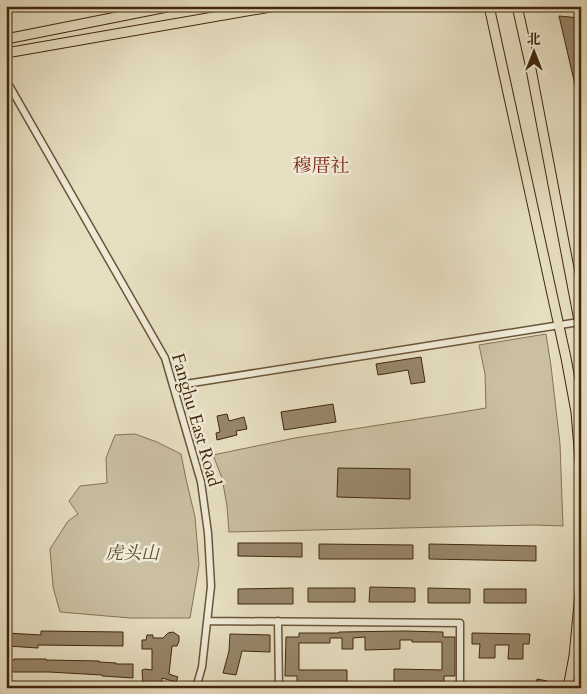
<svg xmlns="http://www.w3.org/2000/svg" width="587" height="694" viewBox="0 0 587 694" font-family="Cardo,'Noto Serif SC',serif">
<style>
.green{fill:#cabfa2;stroke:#867356}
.building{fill:#97866a;stroke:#42270b}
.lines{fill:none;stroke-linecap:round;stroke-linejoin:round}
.minor-casing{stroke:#6b5538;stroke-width:9}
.major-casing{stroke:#42270b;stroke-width:11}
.minor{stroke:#efead7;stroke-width:6}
.major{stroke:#e6dec1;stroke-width:9}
.labels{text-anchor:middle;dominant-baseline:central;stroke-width:5;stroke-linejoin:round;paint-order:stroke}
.street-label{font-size:18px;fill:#42270b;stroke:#efead7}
.park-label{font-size:18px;font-style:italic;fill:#644d31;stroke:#efead7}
.neighbourhood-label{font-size:19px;fill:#7a1f14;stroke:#efead7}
</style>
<rect width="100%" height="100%" fill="#e6dec1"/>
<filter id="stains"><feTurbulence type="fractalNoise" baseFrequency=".004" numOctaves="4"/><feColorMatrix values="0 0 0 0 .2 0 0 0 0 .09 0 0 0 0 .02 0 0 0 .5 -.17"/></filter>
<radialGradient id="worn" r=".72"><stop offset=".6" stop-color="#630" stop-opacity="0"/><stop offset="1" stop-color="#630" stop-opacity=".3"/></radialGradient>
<path class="green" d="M546,334L551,366L560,444L563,526L534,525L229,532L227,506L222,478L213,455L295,438L450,414L486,408L485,374L479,345Z
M135,434L157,442L181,454L186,479L195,517L199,565L190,618H130L60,612L53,587L50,549L68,521L78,514L69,501L80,486L107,483L106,458L115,435Z"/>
<path class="building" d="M559,16L581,18V101L579,102Z
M421,357L425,382L411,384L408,370L378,375L376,364Z
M333,404L336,422L284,430L281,412Z
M227,414L229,421L244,417L247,429L236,431L237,435L217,440L216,433L220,432L217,416Z
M338,468L410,469V499L337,497Z
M238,543H302V557L238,556Z
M319,544L413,545V559H319Z
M429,544L536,546V561L429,559Z
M370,587L415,588V602H369Z
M293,588V604H238V589Z
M308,588H355V602H308Z
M428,588L470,589V603H428Z
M484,589H526V603H484Z
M41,631L123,632V646L38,645V648L7,646V633L41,635Z
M404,631L443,632V637H455V676H444V685H394V669L442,670V642H412V640H400V649L365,650V637L353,638V649H342V638H330V643H299V670H347V686L297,685V676H285L286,637H299V633H339V632Z
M173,632L179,636V641L177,646H172L169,674L178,677L176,682L162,678V688H151L143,685L142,670L145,669L152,670V649H142V640H146L147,635H153V638H163L168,633Z
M472,633L530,634L529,644H523V659H508L509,645H495V658H479L480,644H472Z
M230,634L270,635V652L242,651L236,675L223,673L229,651Z
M14,659H46V660L99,661V662L116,663V664H133V678L102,676V675L49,672H6V660H14Z
M537,679L547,681L546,688H536Z"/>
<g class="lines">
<defs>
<path id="minor" d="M6,80L165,358L201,482L208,533L211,586L202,667L196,688
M173,386L579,322
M208,621L460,623V688
M278,621L279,688"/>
<path id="major" d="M489,6L566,358L576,412L581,473
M517,6L530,64L581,331
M6,39L172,6
M6,53L276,6
M568,688L574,656L581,583"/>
</defs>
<use href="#minor" class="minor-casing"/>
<use href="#major" class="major-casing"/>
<use href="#minor" class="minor"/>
<use href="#major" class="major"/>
</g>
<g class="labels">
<g class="street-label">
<text transform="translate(196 420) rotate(74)">Fanghu East Road</text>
</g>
<g class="park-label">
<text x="132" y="553">虎头山</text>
</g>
<g class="neighbourhood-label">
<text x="321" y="166">穆厝社</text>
</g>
</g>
<rect width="587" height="694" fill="none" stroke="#e6dec1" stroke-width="25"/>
<rect x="8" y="8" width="572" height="679" fill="none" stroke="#42270b" stroke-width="2.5"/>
<rect x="12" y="12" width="562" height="669" fill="none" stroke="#42270b"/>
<g transform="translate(534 52)" stroke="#efead7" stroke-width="4" paint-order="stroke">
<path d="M0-4L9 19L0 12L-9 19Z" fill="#42270b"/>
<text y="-8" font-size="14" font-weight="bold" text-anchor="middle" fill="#42270b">北</text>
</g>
<rect width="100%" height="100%" filter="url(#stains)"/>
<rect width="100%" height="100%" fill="url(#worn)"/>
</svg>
